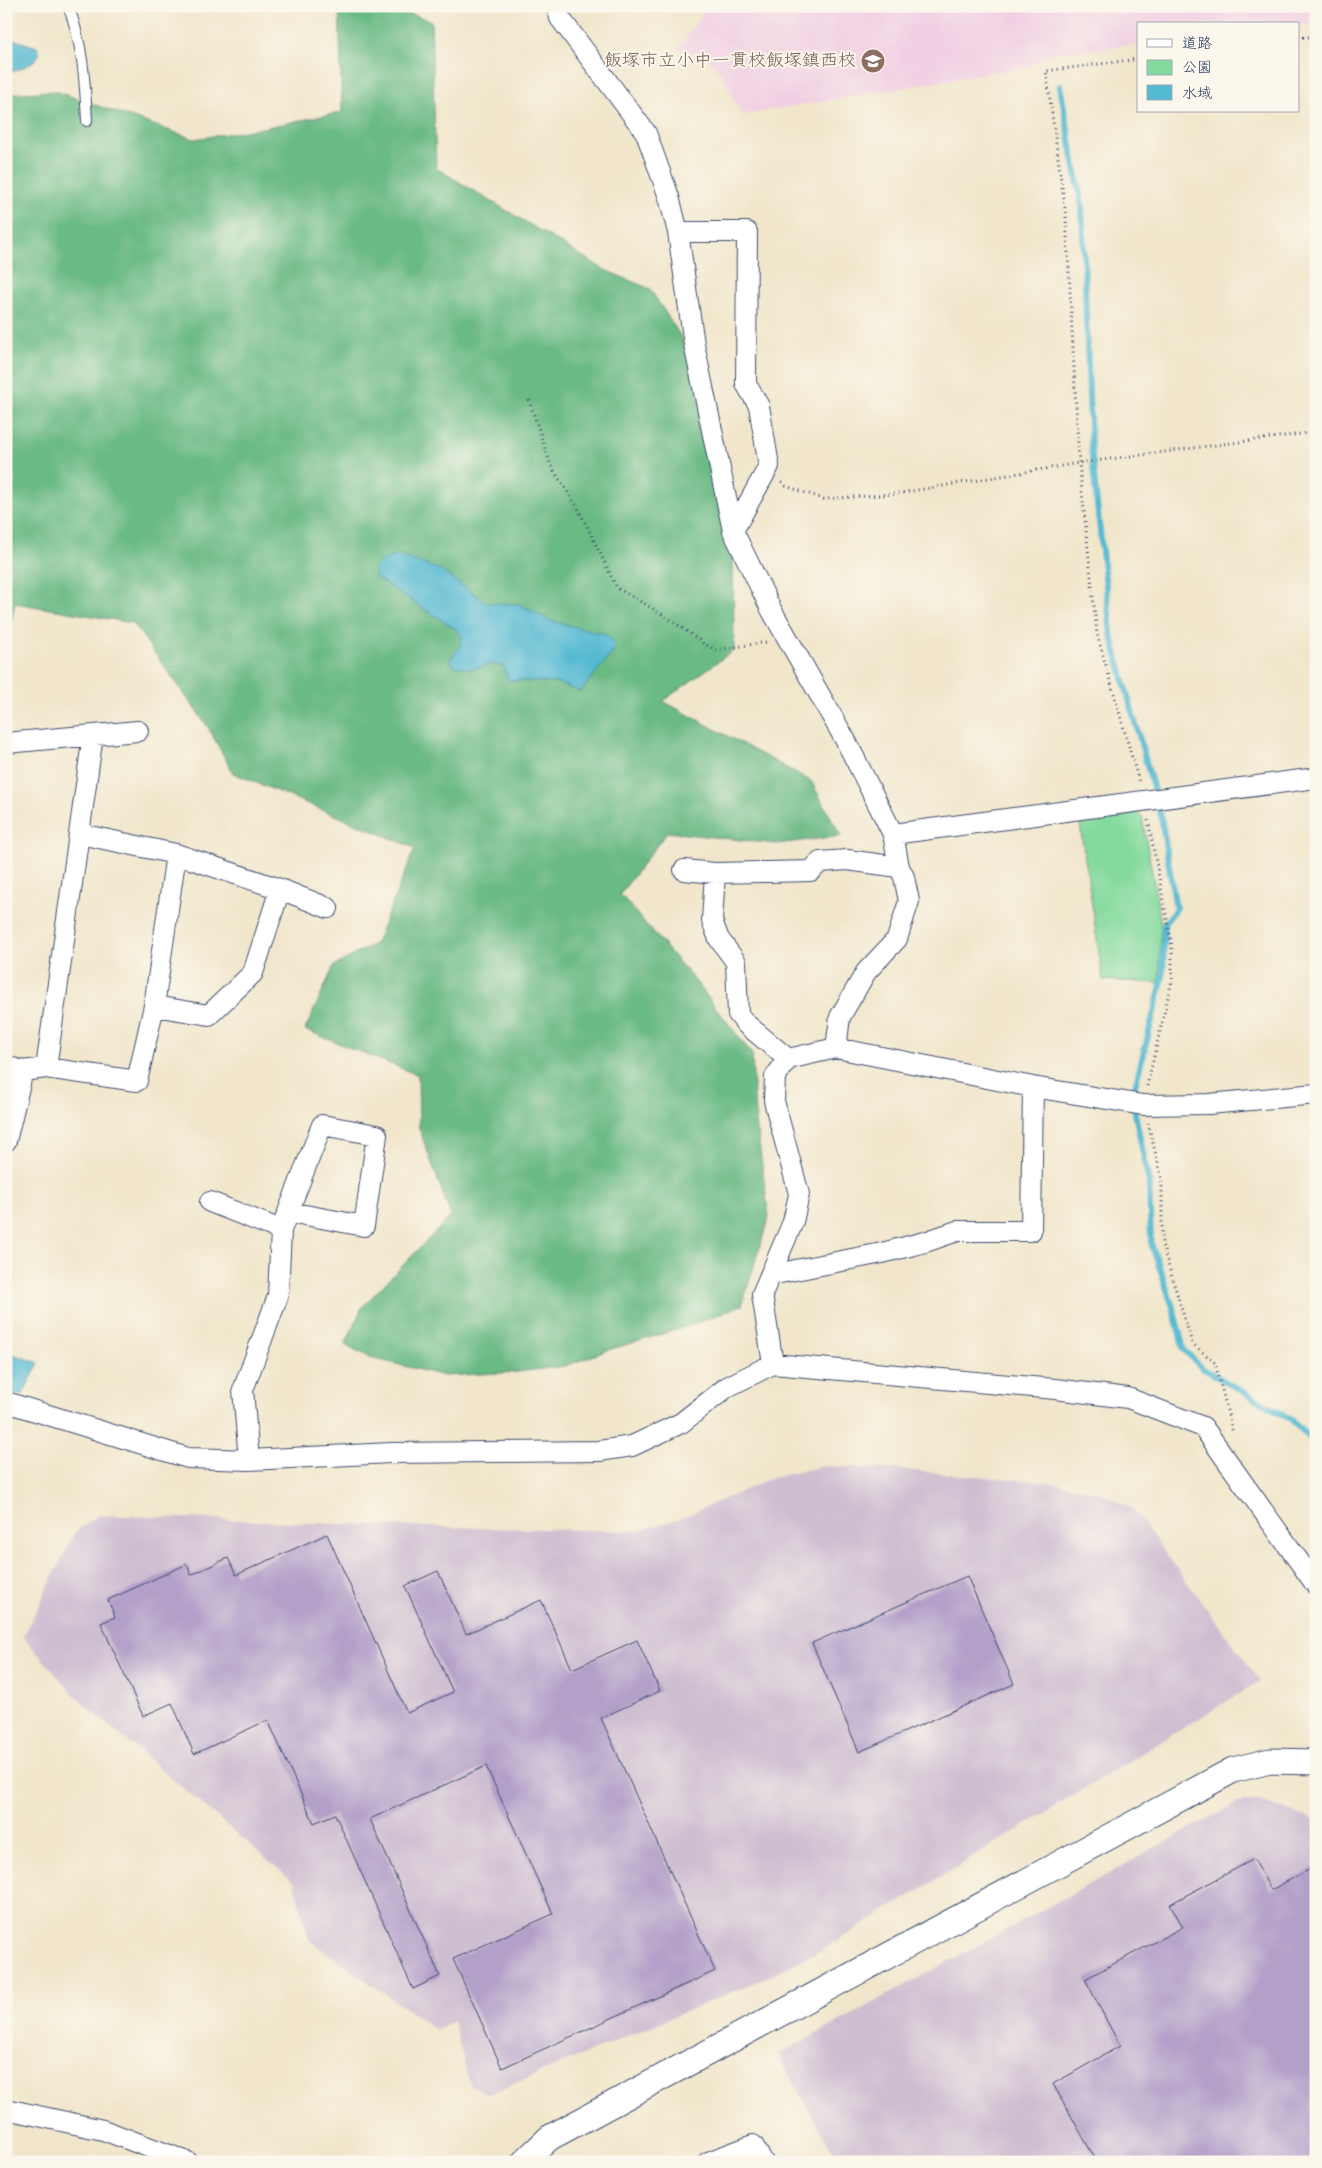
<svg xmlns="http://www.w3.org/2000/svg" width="1322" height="2168" viewBox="0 0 1322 2168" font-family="Mynerve,'Klee One',sans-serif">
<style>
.built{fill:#f1d0e3}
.industrial{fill:#cebed1}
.green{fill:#84da9d;stroke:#50847e}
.forest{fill:#6bba84;stroke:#437471}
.water{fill:#54b9d2;stroke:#387498}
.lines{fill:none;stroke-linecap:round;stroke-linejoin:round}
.stream{stroke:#54b9d2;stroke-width:6}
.building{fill:#b3a0c9}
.service-casing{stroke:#3b4a6e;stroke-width:12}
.minor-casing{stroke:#3b4a6e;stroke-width:22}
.tertiary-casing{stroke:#3b4a6e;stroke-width:27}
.path{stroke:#3b4a6e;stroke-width:3;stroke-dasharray:1 4;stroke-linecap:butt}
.service{stroke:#fff;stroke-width:10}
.minor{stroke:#fff;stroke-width:20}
.tertiary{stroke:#fff;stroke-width:25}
.labels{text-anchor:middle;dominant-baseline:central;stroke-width:4;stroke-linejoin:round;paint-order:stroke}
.education-label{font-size:18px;fill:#785e54;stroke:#fbf7ec;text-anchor:end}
</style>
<rect width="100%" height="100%" fill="#fbf7ec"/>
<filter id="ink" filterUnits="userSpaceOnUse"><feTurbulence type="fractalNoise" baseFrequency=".02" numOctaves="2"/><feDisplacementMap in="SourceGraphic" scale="10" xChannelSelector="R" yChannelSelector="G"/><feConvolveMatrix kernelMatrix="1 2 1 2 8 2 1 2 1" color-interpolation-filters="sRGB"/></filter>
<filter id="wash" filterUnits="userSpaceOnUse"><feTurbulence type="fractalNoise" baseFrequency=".0096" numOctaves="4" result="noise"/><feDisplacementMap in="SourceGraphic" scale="20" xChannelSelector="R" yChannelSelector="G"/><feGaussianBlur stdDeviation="1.12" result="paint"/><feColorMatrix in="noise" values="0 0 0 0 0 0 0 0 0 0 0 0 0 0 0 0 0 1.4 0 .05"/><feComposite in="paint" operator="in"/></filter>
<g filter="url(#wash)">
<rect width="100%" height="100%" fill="#f1e6cb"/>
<path class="built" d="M708,6H719L730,11L738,6H1316V24L1298,26V24H1138V44L1047,54L1030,66L742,115L722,74L706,56L678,49Z"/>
<path class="industrial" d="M825,1466L893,1469L1056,1483L1098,1492L1133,1509L1260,1681L820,1951L756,1982L489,2094L470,2085L453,2021L436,2030L309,1940L294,1882L79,1700L23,1637L75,1532L99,1515L395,1526L637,1531L681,1518L774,1477Z
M1258,1800L1316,1821V2162H839L778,2055L1237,1803Z"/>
<path class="green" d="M1137,810L1142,817L1161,923L1159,983L1103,980L1079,818Z"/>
<path class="forest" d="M339,6H389L431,21L436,168L605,270L650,289L700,366L733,531L734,650L663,701L811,781L841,836L777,844L667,832L620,894L696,982L752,1054L755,1113L769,1217L742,1305L689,1326L608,1350L565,1366L518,1372L444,1376L372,1358L345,1345L362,1307L451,1216L419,1128L418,1075L305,1030L334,966L376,943L415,848L233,773L208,727L133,623L15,603L6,648V94L55,91L194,139L252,130L342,112Z"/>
<path class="water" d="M6,37L37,47L40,53C33,66 19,69 6,74Z
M398,555L440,570L487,603L519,604L551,621L606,634L615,645L612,653L580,692L558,683L508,680L504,667L494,664L470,669L453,665L450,659L460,647L462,638L457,630L376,578L374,568L381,561Z
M6,1352L39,1363L22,1396L6,1391Z"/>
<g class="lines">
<path class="stream" d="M1060,86L1082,206L1091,448L1111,634L1161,816L1176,909L1164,924L1163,977L1132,1098L1149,1183L1151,1243L1173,1307L1184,1350L1202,1368L1292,1420L1316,1444"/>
</g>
<g id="blocks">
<path class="building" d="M327,1534L407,1713L453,1692L405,1586L438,1571L466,1634L541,1600L572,1669L637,1640L660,1691L601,1718L715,1971L502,2068L453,1959L553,1914L486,1766L370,1819L440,1976L413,1989L335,1814L314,1823L268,1720L194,1754L172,1703L143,1716L101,1623L115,1617L108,1600L187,1564L191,1575L228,1558L236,1575Z
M967,1576L1014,1684L859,1752L812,1643Z
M1254,1859L1271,1890L1316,1866V2162H1097L1053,2084L1120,2046L1085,1979L1183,1927L1170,1904Z"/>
</g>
</g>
<g filter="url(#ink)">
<use href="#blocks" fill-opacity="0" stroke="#3b4a6e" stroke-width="1"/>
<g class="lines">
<defs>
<path id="service" d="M68,6C83,43 85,82 87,121"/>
<path id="minor" d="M557,6L560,18L646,133L669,197L678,232L694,344L733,531L772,611L846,741L893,834L899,867L904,877L909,901L897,939L866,972L840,1017L836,1048
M678,232H747L746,384L759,406L769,466L733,531
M6,743L138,731
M80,834L176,854L280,889L328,908
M893,834L1316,778
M684,870L715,873L811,871L820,862L847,860L899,867
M715,873L712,921L719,939L736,962L738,1014L746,1024L788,1059
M154,1006L209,1015L253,973L280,889
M6,1066L23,1071L46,1068L93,735
M46,1068L137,1081L154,1006L176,854
M6,1141L23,1071
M210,1202L281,1230
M770,1275L882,1253L925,1242L957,1231H1031L1033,1087
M773,1364L762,1294L793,1222L799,1194L774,1101L775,1077L788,1059L836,1048L1033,1087L1143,1105L1209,1104L1316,1094
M6,1402L188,1458L249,1460L391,1453L599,1451L632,1446L681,1423L727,1387L773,1364L1055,1389L1128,1398L1203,1427L1316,1585
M249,1460L243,1390L278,1296L281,1230L322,1125L377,1135L364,1226L289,1212
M6,2109L103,2130L188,2162
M708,2162L753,2145L763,2162"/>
<path id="tertiary" d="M524,2162L549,2138L1233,1770L1270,1761L1316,1762"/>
</defs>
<use href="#service" class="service-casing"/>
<use href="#minor" class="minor-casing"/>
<use href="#tertiary" class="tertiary-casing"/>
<path class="path" d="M1298,38L1316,36
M1138,59L1046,71L1066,216L1079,463L1097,634L1139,782
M529,400L551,466L578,508L617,588L667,617L704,644L716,650L767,642
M782,482L786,486L824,499L894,494L1079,463L1316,432
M1147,1086L1172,980V946L1148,820
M1148,1123L1162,1179V1244L1192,1343L1215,1363L1233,1433"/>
<use href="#service" class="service"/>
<use href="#minor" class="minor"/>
<use href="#tertiary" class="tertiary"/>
</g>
</g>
<defs>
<symbol id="school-disc" viewBox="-11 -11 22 22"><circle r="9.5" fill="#8d6e63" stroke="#fbf7ec"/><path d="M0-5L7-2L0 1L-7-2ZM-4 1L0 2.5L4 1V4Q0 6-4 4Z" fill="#fff"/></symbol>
</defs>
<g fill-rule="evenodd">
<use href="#school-disc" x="859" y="47" width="28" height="28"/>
</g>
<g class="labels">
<g class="education-label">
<text x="856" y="61">飯塚市立小中一貫校飯塚鎮西校</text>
</g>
</g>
<rect width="1322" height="2168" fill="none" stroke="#fbf7ec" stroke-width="25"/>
<rect x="1137" y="22" width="162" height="90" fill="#fbf7ec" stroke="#a1a7b3"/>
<rect x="1147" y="39" width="25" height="8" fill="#ffffff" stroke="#a1a7b3"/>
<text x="1182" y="48" font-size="15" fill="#1b2f5e">道路</text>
<rect x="1147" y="60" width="25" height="15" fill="#84da9d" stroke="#a1a7b3"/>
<text x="1182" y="72" font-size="15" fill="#1b2f5e">公園</text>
<rect x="1147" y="85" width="25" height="15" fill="#54b9d2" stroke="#a1a7b3"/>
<text x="1182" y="98" font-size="15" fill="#1b2f5e">水域</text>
</svg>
